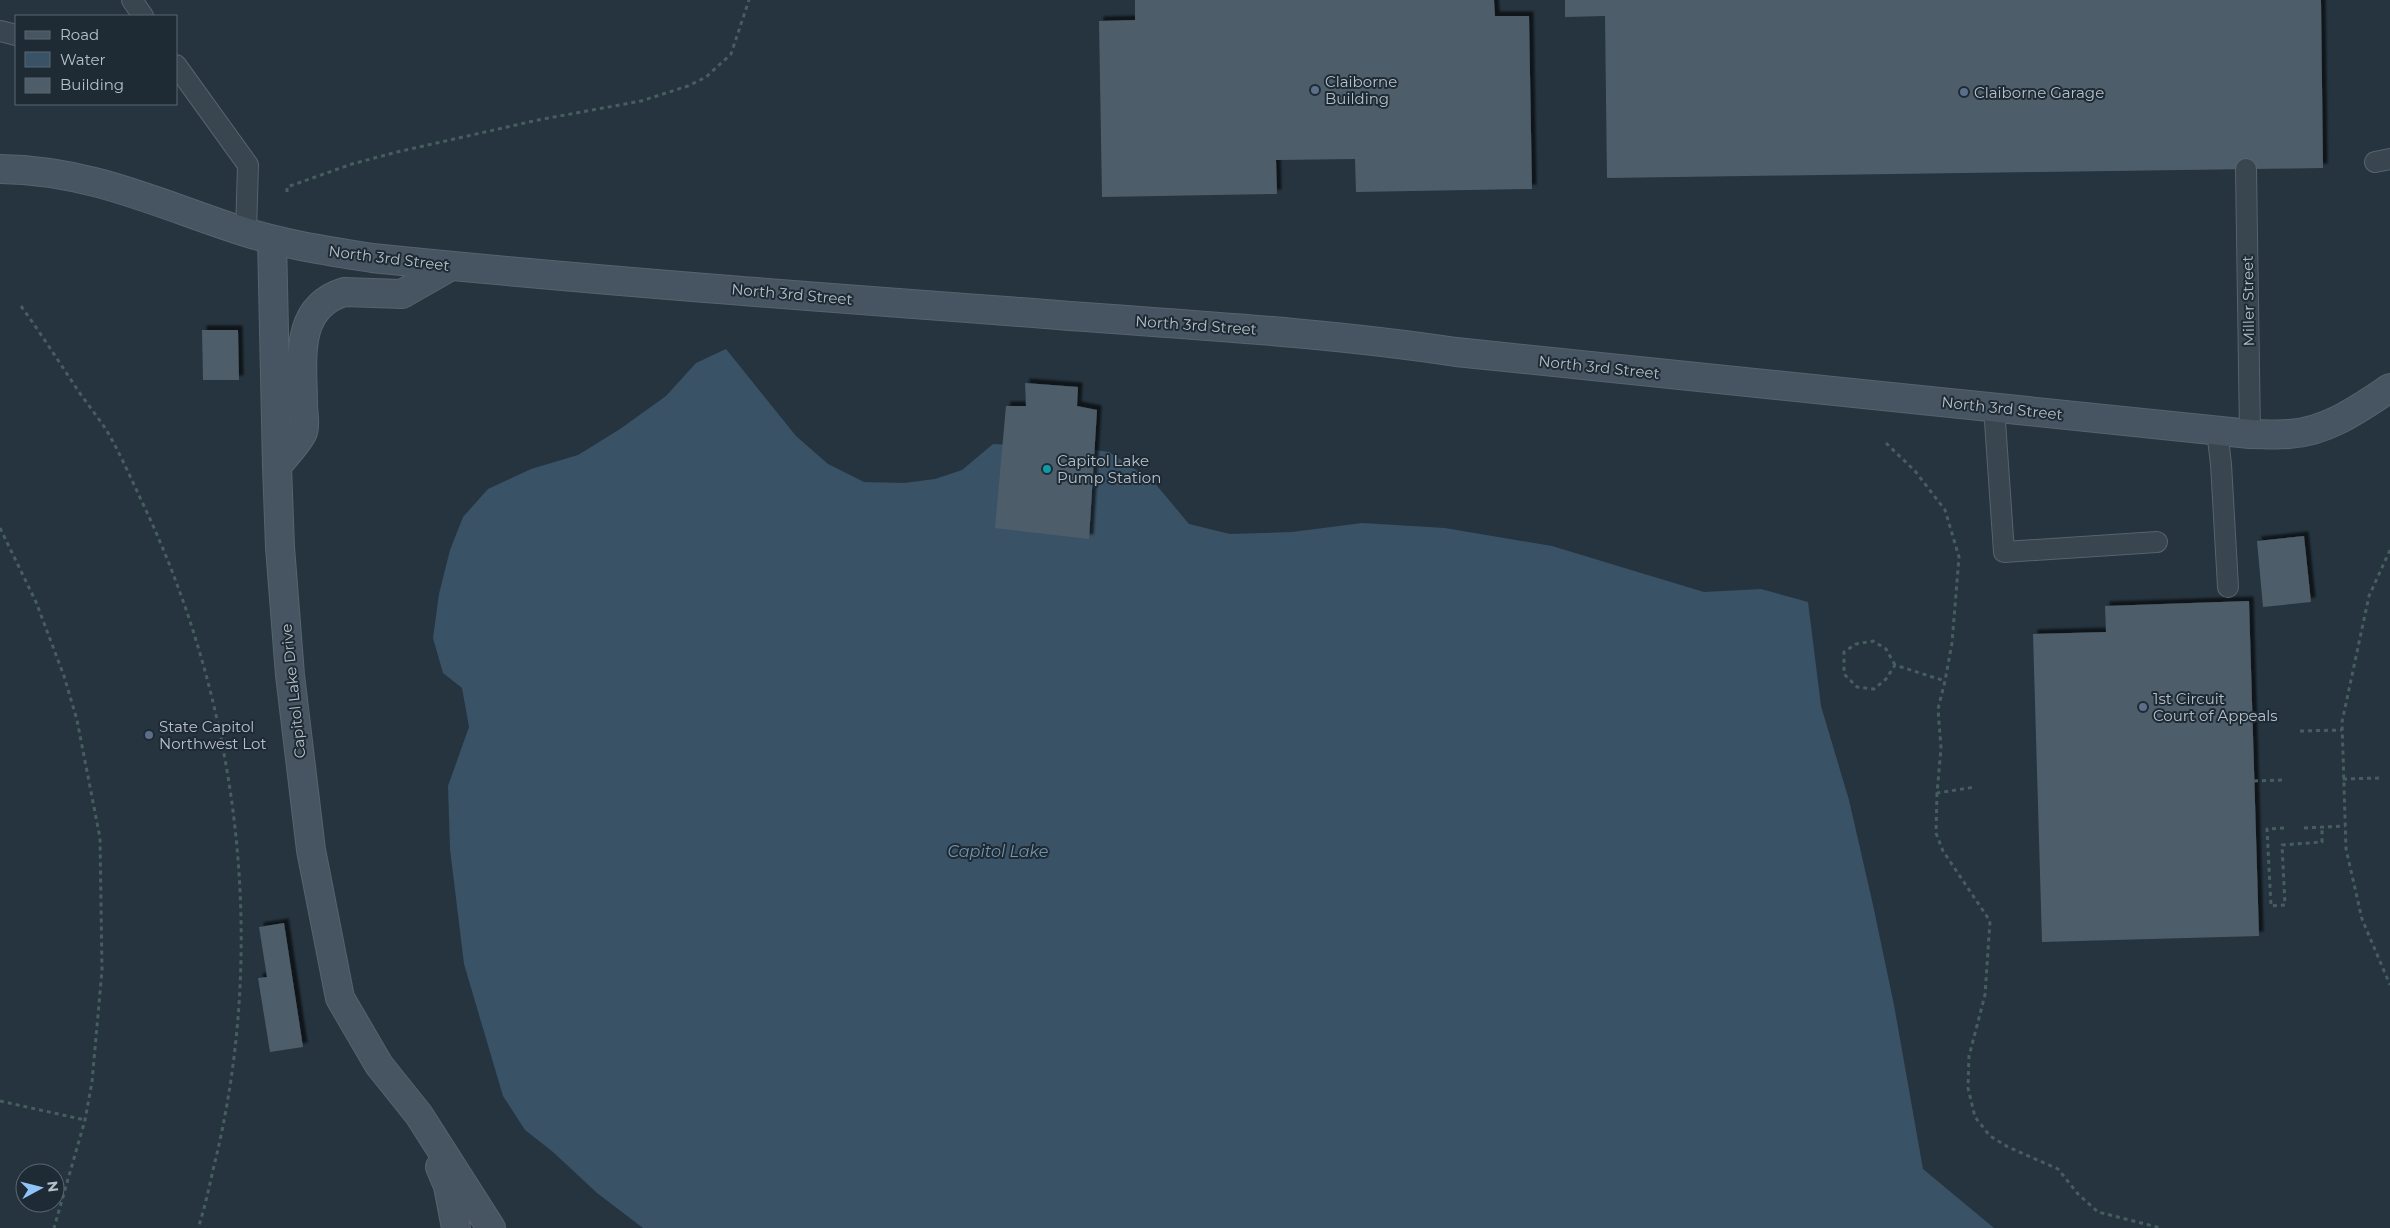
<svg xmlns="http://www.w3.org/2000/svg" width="2390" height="1228" viewBox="0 0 2390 1228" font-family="Montserrat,sans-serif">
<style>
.water{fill:#395266}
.building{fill:#4e5d6a;filter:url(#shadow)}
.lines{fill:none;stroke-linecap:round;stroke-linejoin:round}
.lane-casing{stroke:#57636d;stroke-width:22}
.secondary-casing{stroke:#57636d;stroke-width:30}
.path{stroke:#475e5e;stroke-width:3;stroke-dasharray:4 4;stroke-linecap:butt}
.lane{stroke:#39454f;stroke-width:20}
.secondary{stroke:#475562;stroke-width:28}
.service-dot{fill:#5c6f8a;stroke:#1e2a34;stroke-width:2}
.culture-dot{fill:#0f9aa8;stroke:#1e2a34;stroke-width:2}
.labels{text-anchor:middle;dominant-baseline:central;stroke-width:4;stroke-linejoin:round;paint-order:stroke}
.poi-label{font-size:15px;fill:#b6c0ca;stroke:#1e2a34;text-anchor:start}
.street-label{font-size:15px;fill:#b6c0ca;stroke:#1e2a34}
.water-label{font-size:16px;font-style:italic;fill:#7695ac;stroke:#1e2a34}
</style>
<defs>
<filter id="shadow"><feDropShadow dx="4.5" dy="-4.5" stdDeviation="1" flood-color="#0009"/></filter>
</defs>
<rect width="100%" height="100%" fill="#25343f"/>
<path class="water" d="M726,349L796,436L828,464L864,482L904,483L935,479L962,470L993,444L1089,449L1109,452L1153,481L1189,524L1230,534L1292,532L1362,523L1445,528L1552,546L1704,592L1761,589L1808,602L1821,706L1849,800L1873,905L1894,1005L1923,1169L1994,1228H643L597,1193L553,1152L525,1130L503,1096L464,964L450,849L448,786L469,727L462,688L443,673L433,638L439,594L450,550L463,517L488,489L531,469L578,455L620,429L666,396L696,363Z"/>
<path class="building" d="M1135,0H1494L1495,16H1529L1532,189L1356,192L1355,159L1276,160L1277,194L1102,197L1099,21L1135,20Z
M1565,0H2321L2323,168L1607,178L1605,16L1565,17Z
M202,330H238L239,380H203Z
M1025,383L1078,387L1077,406L1097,410L1089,539L995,528L1006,406H1026Z
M2304,536L2311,602L2263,607L2257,541Z
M2249,601L2259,936L2042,942L2033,634L2106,632L2105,606Z
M284,923L303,1047L270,1052L258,978L267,977L259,927Z"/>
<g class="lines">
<defs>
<path id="lane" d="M132,0L143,16
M0,31L16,35
M176,65L248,165L246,232
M2375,162L2390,159
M2246,169L2250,434
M1994,407L2004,552L2157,542
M2217,431L2221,464L2228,587"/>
<path id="secondary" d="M0,169C91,170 161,205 245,232C287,245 329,251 372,258C588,280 804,296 1020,312C1165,324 1311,330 1456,352L2250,434C2263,434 2276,435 2289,434C2327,432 2360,408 2390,388
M272,240L277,466L280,547L290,675L311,850L340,998L379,1065L419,1115L491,1228
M277,466C285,456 298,443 303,432C306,425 303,412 303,405C303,361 293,308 344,292L402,294L451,266
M440,1167L448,1186L456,1228"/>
</defs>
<use href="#lane" class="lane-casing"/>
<use href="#secondary" class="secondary-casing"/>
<path class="path" d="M287,192V187L352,164L397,152L538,120L641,101L688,86L706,77L731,54L749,0
M21,306C42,335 61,365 81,395C90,407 99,419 107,431C121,455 132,481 144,506C240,709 268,947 214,1166C209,1187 205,1208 198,1228
M1886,443L1915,471L1945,510L1959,557L1952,643L1945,681
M0,528L36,602L64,676L77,720L100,838L102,970L92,1082L85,1120L54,1228
M2390,550L2369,596L2342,722L2346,849L2362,919L2390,985
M1895,665L1886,649L1873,641L1856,644L1844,652V674L1857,687L1874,689L1886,679L1895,665L1945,681L1938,709L1941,748L1937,793L1975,787
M2300,731L2342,730
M2343,779L2381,778
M2254,781L2282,780
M1937,793L1936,833L1943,851L1990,921L1985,995L1969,1056L1968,1088L1975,1117L1990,1136L2008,1147L2058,1169L2078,1194L2098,1212L2161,1228
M2284,828L2267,829L2271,906L2285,905L2282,845L2322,842V827
M2304,828L2345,826
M0,1101L85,1120"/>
<use href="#lane" class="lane"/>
<use href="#secondary" class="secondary"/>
</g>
<g class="service-dot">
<circle cx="1315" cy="90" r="5"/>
<circle cx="1964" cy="92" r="5"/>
<circle cx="2143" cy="707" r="5"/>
<circle cx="149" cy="735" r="5"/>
</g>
<circle class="culture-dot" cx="1047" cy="469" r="5"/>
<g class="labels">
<g class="poi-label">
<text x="1325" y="81">Claiborne<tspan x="1325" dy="17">Building</tspan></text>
<text x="1974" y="92">Claiborne Garage</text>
<text x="1057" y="460">Capitol Lake<tspan x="1057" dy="17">Pump Station</tspan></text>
<text x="2153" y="698">1st Circuit<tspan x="2153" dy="17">Court of Appeals</tspan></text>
<text x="159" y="726">State Capitol<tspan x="159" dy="17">Northwest Lot</tspan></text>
</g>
<g class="street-label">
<text transform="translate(389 258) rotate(7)">North 3rd Street</text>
<text transform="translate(792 294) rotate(5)">North 3rd Street</text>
<text transform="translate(2248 301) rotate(-91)">Miller Street</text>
<text transform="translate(1196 325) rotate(4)">North 3rd Street</text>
<text transform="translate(1599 367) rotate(6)">North 3rd Street</text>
<text transform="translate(2002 408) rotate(6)">North 3rd Street</text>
<text transform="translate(293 691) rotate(-96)">Capitol Lake Drive</text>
</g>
<g class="water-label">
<text x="998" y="851">Capitol Lake</text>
</g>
</g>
<rect x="15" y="15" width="162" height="90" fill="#1e2a34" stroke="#5b6670"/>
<rect x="25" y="31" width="25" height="8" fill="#475562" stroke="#5b6670"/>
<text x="60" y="40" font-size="15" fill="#b6c0ca">Road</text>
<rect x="25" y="52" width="25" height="15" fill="#395266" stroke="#5b6670"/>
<text x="60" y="65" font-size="15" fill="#b6c0ca">Water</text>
<rect x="25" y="78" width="25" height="15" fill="#4e5d6a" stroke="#5b6670"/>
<text x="60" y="90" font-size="15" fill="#b6c0ca">Building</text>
<g transform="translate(40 1188) rotate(83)"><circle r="24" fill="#1e2a34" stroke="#5b6670"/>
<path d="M0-4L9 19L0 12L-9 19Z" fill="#8ec4f7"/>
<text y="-8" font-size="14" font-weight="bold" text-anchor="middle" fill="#b6c0ca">N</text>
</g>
</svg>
